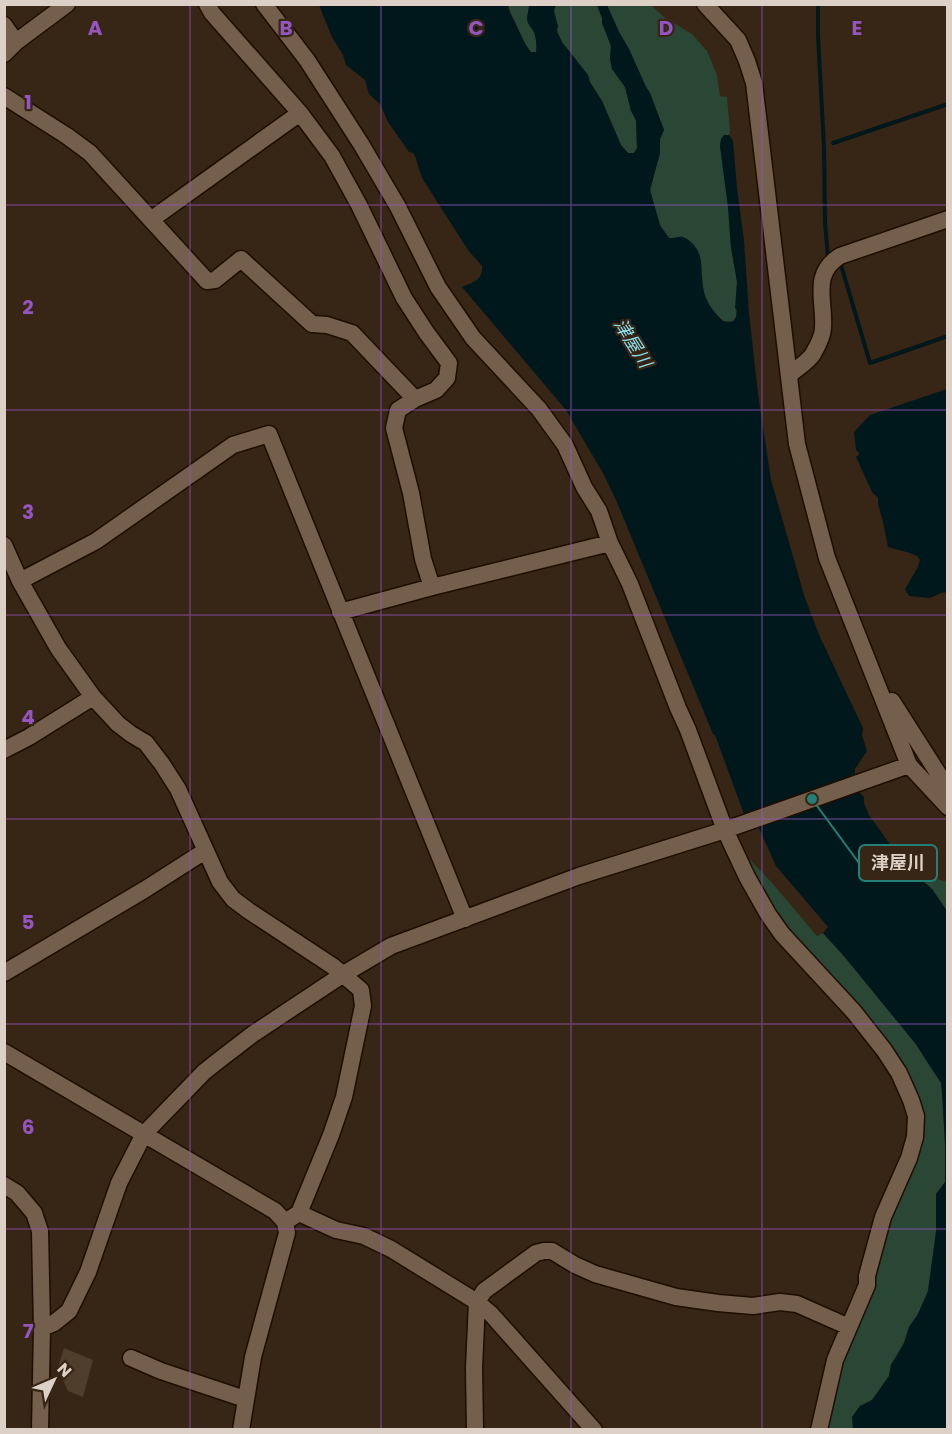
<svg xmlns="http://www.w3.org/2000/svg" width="952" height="1434" viewBox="0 0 952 1434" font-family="Poppins,'Noto Sans JP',sans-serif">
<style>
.green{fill:#2a4635}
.water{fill:#00181c}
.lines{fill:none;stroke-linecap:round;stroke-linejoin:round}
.stream{stroke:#00181c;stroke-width:4}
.building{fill:#4f3e2b}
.minor-casing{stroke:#1e0e01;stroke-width:19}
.minor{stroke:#745f4d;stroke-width:16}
.grid{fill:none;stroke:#9455c1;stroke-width:1.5;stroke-opacity:0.55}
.labels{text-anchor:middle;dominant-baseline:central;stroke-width:4.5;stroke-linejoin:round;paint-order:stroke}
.water-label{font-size:18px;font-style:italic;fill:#88deec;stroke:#372515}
.grid-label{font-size:20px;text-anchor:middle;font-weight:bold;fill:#9455c1;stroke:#372515;stroke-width:4.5;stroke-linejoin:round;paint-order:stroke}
.leader{fill:none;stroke:#247f77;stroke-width:2}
.callout-dot{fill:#247f77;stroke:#372515;stroke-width:2}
.callout{fill:#372515;stroke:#247f77;stroke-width:2}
.callout-label{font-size:18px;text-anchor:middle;font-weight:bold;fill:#ddd1c7}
</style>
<rect width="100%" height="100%" fill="#372515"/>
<path class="green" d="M508,5H529C529,10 527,15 527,19C528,25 532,28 534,32C536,38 537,46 536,52H531C525,45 522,38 518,29C515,20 510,14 508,5Z
M556,5H597L602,18V23L611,46L610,59L612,69L625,87L631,111L636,120L637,148L634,153H628L621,145L602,101L590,82L588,75L562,42L557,31L554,11Z
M607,5H651L664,17L692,34L707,51L717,75L720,96L727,97L730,130L729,135H724L721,139L720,146L728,207L731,247L737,282L736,317L731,322L723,321C718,315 711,310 708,303C700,288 703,271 700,255L673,239L669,238L660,226L650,190L660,153V138L664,130L650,93L646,87L629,49L619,32Z
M902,845L910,850L915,857L930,863L932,872L937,879L947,882V911L932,889L918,877L898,864L895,855L896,847Z
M743,852L772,883L817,936L823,933L843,955L915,1043L941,1083L942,1092L945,1143V1182L936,1195V1232L928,1291L918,1314L909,1327L904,1343L891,1365L889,1376L872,1400L860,1406L852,1417L853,1429H824L841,1364L863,1313L916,1100L774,915Z"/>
<path class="water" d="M319,5H508C509,13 514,19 517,27C522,36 524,44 531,52H536C537,46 536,38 534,32C532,28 528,25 527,19C527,15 529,10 529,5H556L554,11L558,26L557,31L562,42L588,75L590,82L602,101L621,145L628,153H634L637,148L636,120L631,111L625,87L612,69L610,58L611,46L602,23V18L597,5H607L619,32L629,49L646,87L650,93L664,130L660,139V153L650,190L660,225L669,238C675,239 680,234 687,239C693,243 699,250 700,258C702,264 701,270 702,277C703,294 706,302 718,316C723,322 726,323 734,321L736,317L737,310L735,308L737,282L731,247L728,207L720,146L721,139L724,135H729L733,141L737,188L744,241L749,313L758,394L771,480L805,598L820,637L863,728L862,735L867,751L855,769V788L864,797V803L869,815L889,843L898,864L918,877L932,889L947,911V1429H853L852,1417L860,1406L872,1400L889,1376L891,1365L904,1343L909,1327L918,1314L928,1291L936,1232V1194L945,1182V1143L942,1092L941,1083L915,1043L843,955L823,933L828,927L776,866L757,824L745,817L715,735L713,734L616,500L604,475L566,410L462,287C474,282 483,280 482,266L468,250L422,178L415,156L413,153L409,152L388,122L380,104L369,94L365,80L346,65L343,55L332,37Z
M947,389V592L941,593L930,598L909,596L905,589L918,567L920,560L917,556L910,553L888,547L883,522L878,504V498L872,492L856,457L859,455V453L856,450L854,432L870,415Z"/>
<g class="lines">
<path class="stream" d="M818,4V36L824,147L825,223L828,257
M833,143L948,104
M841,265L870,363L948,336"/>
</g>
<path class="building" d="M64,1348L93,1360L83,1397L68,1391L62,1378L58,1367Z"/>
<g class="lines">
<defs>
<path id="minor" d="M207,4L212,13L300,113L332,156L359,205L404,298L426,332L449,363L447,378L436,390L415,399L398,410L394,428L411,493L423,559L432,587
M264,4L307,60L361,144L398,207L438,287L473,338L539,409L565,445L584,487L599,511L610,543L630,584L678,708L688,730L725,830L747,877L768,914L782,934L854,1012L884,1050L899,1073L911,1100L916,1116L915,1137L909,1158L883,1217L867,1276V1285L835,1360L819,1430
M705,4L738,40L747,61L754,83L797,444L827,558L909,765L948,807
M4,25L16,42
M4,54L16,42L67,4
M4,96L67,136L90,153L207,281L215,280L241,259L312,324L327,325L352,333L415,399
M152,219L300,113
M789,375C796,369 808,362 813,354C817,347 823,336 823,328C825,301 811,274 840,256L948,219
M4,545L20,581L58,648L93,697L118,724L131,734L146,743L162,764L178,789L220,882L233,899L249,911L334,967L361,990L363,1006L344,1097L331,1135L299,1213L285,1222
M20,581L96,541L233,445L269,434L465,919
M340,612L432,587L610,543
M892,701L948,789
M4,750L29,737L93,697
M4,973L144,890L205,851
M4,1052L275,1211L285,1222L287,1233L253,1357L241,1430
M4,1185L17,1193L34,1213L40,1231L42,1328L40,1430
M299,1213L336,1230L364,1236L391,1249L477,1302L491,1314L594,1430
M42,1328L54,1323L69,1311L88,1272L119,1183L144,1134L204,1072L223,1057L253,1034L342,975L391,946L579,876L725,830L909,765
M131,1358L161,1371L245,1399
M475,1430L474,1368L477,1302L484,1291L536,1253L544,1251H552L575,1265L595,1274L676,1297L718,1303L753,1306L780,1302L797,1304L849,1327"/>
</defs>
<use href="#minor" class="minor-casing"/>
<use href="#minor" class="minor"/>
</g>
<path class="grid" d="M190,4V1430M381,4V1430M571,4V1430M762,4V1430M4,205H948M4,410H948M4,615H948M4,819H948M4,1024H948M4,1229H948"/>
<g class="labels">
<g class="water-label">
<text transform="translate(633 343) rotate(58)">津屋川</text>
</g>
</g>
<g class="grid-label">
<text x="95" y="35">A</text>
<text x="286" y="35">B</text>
<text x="476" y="35">C</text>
<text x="666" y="35">D</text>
<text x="857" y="35">E</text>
<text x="28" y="109">1</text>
<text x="28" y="314">2</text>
<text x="28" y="519">3</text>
<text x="28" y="724">4</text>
<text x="28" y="929">5</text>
<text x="28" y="1134">6</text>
<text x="28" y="1338">7</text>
</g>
<path class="leader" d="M812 799L859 863"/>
<circle class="callout-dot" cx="812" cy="799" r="6"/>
<rect class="callout" x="859" y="845" width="78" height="36" rx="6"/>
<g class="callout-label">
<text x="898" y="869">津屋川</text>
</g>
<rect width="952" height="1434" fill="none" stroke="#ddd1c7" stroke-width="12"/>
<g transform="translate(54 1380) rotate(46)" stroke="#372515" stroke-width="4.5" paint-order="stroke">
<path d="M0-4.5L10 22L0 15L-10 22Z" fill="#ddd1c7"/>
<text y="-9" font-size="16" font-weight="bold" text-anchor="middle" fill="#ddd1c7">N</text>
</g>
</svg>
